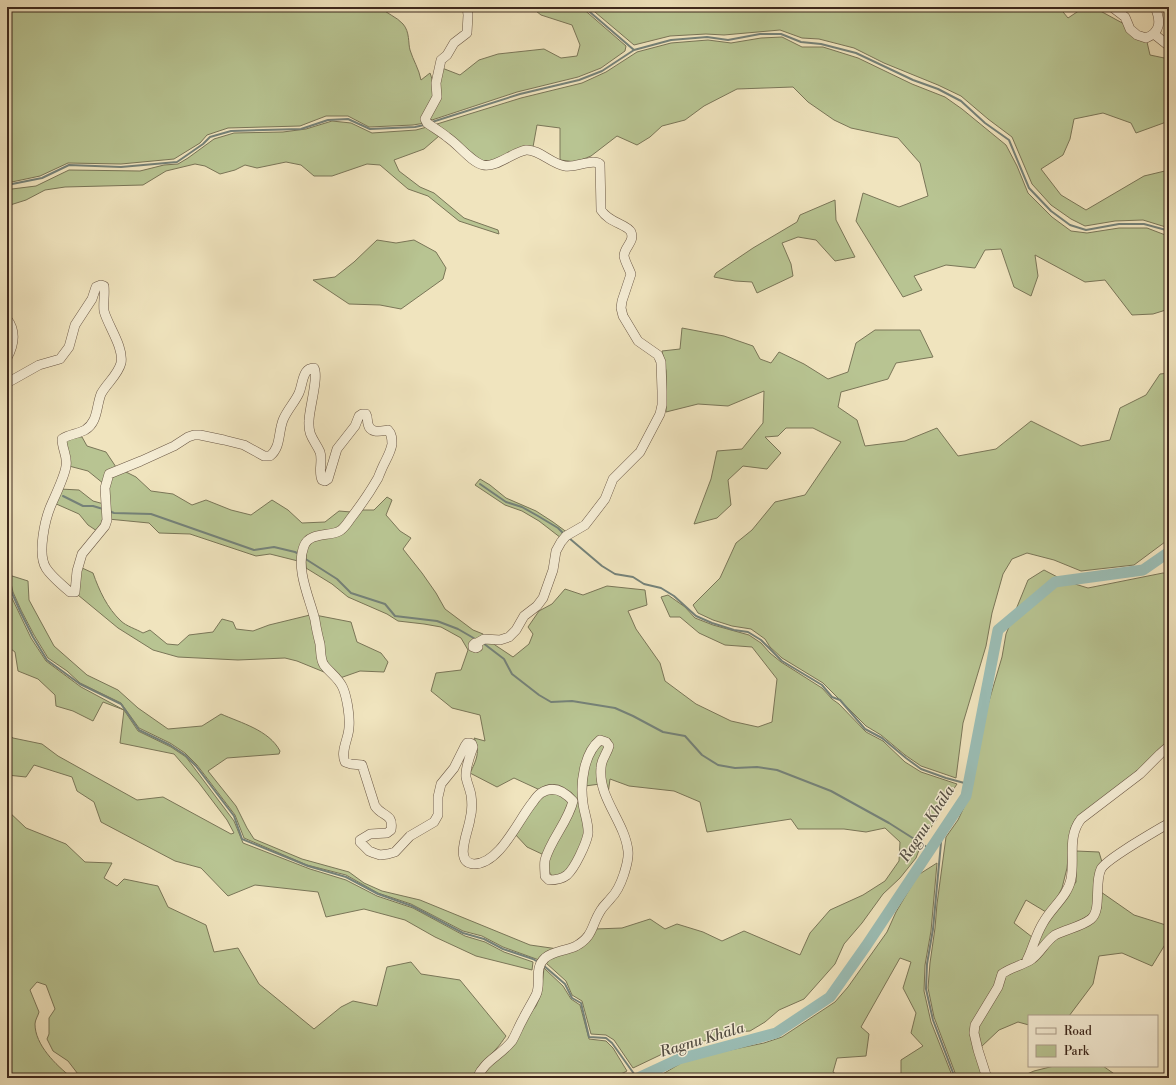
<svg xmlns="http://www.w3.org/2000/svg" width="1176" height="1085" viewBox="0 0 1176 1085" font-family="'Libre Bodoni',serif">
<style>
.green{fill:#b8c492;stroke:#7a7658}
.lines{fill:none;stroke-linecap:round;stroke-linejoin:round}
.stream{stroke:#758279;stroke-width:2}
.river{stroke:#9bbeb6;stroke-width:11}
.minor-casing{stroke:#6a5745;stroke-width:10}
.minor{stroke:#f5edd5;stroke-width:9}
.labels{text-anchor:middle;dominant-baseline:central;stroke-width:3;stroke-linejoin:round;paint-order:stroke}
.water-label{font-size:15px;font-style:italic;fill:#544e43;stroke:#f5edd5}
</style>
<rect width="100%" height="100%" fill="#f0e4be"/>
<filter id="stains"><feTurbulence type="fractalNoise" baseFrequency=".005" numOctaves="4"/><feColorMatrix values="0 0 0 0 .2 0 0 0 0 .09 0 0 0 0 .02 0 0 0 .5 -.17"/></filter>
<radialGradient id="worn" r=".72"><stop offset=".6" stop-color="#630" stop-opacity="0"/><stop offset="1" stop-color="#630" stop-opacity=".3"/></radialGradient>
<path class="green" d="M7,7H380C387,14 397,17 403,24C410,32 408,43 410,50C413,60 419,69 421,80L430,73C438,95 433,102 425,123L413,125L369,127L348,116H326L300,126L228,128L207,135L200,143L174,159L121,164L68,163L40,176L7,183Z
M531,7H581L626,46L625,51L601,68L578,77L517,92L432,120L430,118L442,68L460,75L479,60L498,54L544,49L561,58L577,56L580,45L572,25L541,15Z
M589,7H1059L1068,18L1083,8L1093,7L1126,25L1147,42L1150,55L1169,59V121L1136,133L1131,123L1103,113L1074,119L1070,139L1063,155L1041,169L1061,195L1086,210L1144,176L1169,170V228L1143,220L1115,221L1085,226L1071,219L1051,205L1032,184L1012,137L988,119L961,96L938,85L884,63L854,48L819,39L802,38L780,30L724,35L706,34L670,36L634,45Z
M782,37L802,47H823L858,58L912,84L945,97L962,109L1006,145L1017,166L1028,193L1052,217L1071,231L1087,233L1119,228H1147L1168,236L1169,309L1153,314L1132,315L1105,280L1085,282L1035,255L1038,276L1031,296L1014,287L1001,249L985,250L975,268L946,265L914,276L922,290L903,297L856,221L863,193L899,207L928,196L920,163L898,138L851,128L834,120L808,102L793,87L737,89L704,106L685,120L662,126L650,137L637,145L617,136L591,156L576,162L560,160V128L537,125L533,147L516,150L491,161H482L437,124L521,98L582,83L606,72L637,52L671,43L708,40L731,43L761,38Z
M332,121L351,123L372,133L416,130L427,127L439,136L424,149L394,160L399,171L420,187L434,193L464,218L498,230L499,234L459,221L428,196L408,189L380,165L367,164L332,176H314L301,165L286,162L257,168L245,165L235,170L220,174L205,166L195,164L166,171L143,185L65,187L45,190L26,200L7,206V191L12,189L36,186L69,170L140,171L164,165L178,164L188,158L214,139L234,133L283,132L306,129Z
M835,200L836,220L855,257L835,261L816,240L798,237L782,243L791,264L793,276L757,293L752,282L735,281L714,277L716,273L753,248L797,222L800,215Z
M377,240L396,243L414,240L436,252L446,268L443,279L401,309L380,305L349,304L313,280L335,277L354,262Z
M682,328L724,336L753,346L760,359L771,363L779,352L804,364L828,379L848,372L856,343L875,330H920L933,357L896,363L888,379L841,392L838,407L857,420L865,446L905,441L937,428L958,456L996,449L1031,421L1081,446L1110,440L1120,408L1146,395L1160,374L1169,373V539L1134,565L1081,571L1054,560L1027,553L1012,559L1003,574L992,613L986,646L963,723L956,778L921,766L905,755L881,735L866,726L823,683L782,658L770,647L765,639L751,629L732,626L713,620L698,613L693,605L720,578L736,543L752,530L775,502L805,495L841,442L813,428H786L778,436L765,437L781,453L767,469L743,466L728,480L731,505L717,518L694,524L711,479L717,451L742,449L763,423L764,391L728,406L698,404L666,412V371L662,351L680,349Z
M74,436L82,437L87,446L106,452L116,467L104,484L88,471L69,466L66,439Z
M122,470L136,477L151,491L173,494L192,505L206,500L231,510L251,515L272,500L288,510L302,523L325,522L339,511L351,512L339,530L313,536L298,561L270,554L256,556L190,534L159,533L149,523L108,519L109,481Z
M480,479L490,485L506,498L536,511L553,522L568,533L561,538L539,521L522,511L505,505L475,485Z
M60,489L79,490L93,501L104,504C104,515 103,522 97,531L88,525L79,514L54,503Z
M387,497L392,500L386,515L400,531L411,538L403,549L422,573L436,593L445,609L473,630L483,634L495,645L513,657L529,644L533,634L528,627L539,611L552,604L565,589L583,595L607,586L645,590L647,605L628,611L636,629L660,663L665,681L696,704L731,721L758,727L772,722L777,679L752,647L725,645L699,633L680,617H670L661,597L668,595L685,607L695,618L713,625L749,635L761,643L770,653L781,662L822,688L832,699L839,704L866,732L883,741L905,762L921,772L957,784L949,796L940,801L937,819L924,837L916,858L900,878L883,894L862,923L844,944L835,964L804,999L779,1010L765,1022L750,1031L734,1032L694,1044L677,1047L633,1068L614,1040L606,1035L591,1034L582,1001L572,995L566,981L546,963L552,958L595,929L622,928L650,919L665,929L677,924L703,932L722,941L744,931L800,955L810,933L830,910L863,895L885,881L899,861L900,842L885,828L866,832L844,829H798L791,819L707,832L700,802L674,791L629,786L610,779L608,794C601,771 604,767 613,746L610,739L602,737L585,756V834L570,870L554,878C548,872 547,867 548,859L574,798L540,790L514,778L497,787L470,773C476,761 481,751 474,738L485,741L480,715L452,708L431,691L436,673L461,670L468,650L461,638L441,627L424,624L398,621L387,614L348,597L332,584L306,568L305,554L306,546L315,539L332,535L362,510H374Z
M80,567L93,573C99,590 107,608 121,621C126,626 136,629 143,633L150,630L167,644L178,645L189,635L213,632L222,619L233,622L236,629L253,631L269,625L310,615L324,672L297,661L285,658L238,660L178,657L153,650L118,628L78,595Z
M1044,570L1065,581L1088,588L1163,573L1169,574V743L1108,796L1076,818L1071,828L1067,868L1062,888L1056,900L1046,912L1026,900L1014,923L1032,937L1024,961L1012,966L978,1012L973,1021L984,1078H957L934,1017L928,988L930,963L935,928L937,904L946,837L958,820L967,801L972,785L977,755L987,708L1002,657L1006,634L1028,580Z
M9,575L28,581L29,600L54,646L87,675L118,690L138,708L168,729L202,726L221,714C241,723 269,730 280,751L279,754L227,758L208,771L236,806L247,828L254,839L302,859L349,872L364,883L382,891L420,900L530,945L558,949L539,960L503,947L482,936L463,931L411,904L378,893L346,875L307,865L244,838L235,815L197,765L185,753L170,743L139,728L121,703L80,683L67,671L48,658L34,635L21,610L13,592Z
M7,581L11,596L31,638L46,661L81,687L124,710L138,731L171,747L186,757L234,821L243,843L310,869L346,880L377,896L413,908L465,936L485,942L504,952L533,962L532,970L476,956L435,937L405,920L364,909L326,917L318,892L255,885L228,896L201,868L175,861L101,822L94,802L77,791L72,777L34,765L26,777L7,775V734L13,738L42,744L58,756L137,800L163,797L231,834L234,833L227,820L199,783L174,754L120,743L124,710L103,702L93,721L73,711L56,706L55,695L38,679L18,671L15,652L7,646Z
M315,615L351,622L357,642L381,653L388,662L384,672L360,671L340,678L324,661Z
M597,745H604V749L600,784L585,786V775Z
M552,792L568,799V809L544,855L527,847L514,833L541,795Z
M7,810L26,828L66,844L85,862L112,863L104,878L117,886L124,879L158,886L168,907L206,925L214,952L238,948L259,984L314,1029L341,1007L353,1001L377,1006L387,967L411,962L421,974L460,980L506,1036C503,1040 500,1045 496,1049C486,1061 479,1061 473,1078H81L68,1061L53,1051L47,1039L49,1034V1018L55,1009L46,985L37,982L30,990L39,1012C38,1016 35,1020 35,1024C35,1045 56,1065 71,1077L7,1078Z
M1076,851L1099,852L1102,862L1094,907L1090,914L1083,919L1032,956L1041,930L1076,882Z
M937,863L931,931L925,965L924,991L931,1022L953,1078H901V1060L923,1046L911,1033L916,1013L903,988L911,962L900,958L861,1027L869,1034L866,1056L837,1058L833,1072L842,1078H656L683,1062L696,1057L764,1043L782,1037L835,1002L848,987L887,932L896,912L918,875Z
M1101,892L1134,915L1169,926V938L1152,966L1122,953L1099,956L1093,984L1069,1016H1029V1025L1018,1022L999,1030L981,1047L978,1034L979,1025L1004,975L1053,941L1097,917L1101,908Z
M544,968L563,986L571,999L580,1005L589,1039L606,1041L613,1048L627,1071L613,1078H480L536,1006L541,994Z
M1054,1066H1103L1120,1078H1018L1034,1071Z"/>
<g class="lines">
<path class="stream" d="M584,7L634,50
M432,122L520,94L579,80L602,71L634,50L671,40L707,37L728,40L760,34H781L801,42L821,44L856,53L913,80L938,89L961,101L985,123L1009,140L1029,188L1051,211L1070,225L1086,230L1119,224H1144L1166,230L1169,233
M7,185L42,178L69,165L121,167L177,162L203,144L210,137L231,131L301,129L328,120L348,119L370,129L415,127L424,125
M480,484L506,502L522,507L538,516L558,528L564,534
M63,496L83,506H93L103,509
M109,511L114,513L151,514L254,550L274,547L295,552L299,554
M569,538L602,566L615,574L633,577L644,584L661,588L674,596L696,616L712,623L734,630L748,632L761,640L782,661L822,685L832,697L840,700L865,729L882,738L906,758L921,769L946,778L968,784
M304,558L337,579L351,593L385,604L395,616L437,621L458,629L477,640
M7,575L12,593L20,611L33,637L47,660L80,684L121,704L139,730L170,745L185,755L196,766L234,816L242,839L308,866L346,877L378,894L412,906L463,933L484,939L503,949L533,959L538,962
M483,643L504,659L512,674L539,695L551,702L572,701L615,708L633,716L663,732L685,736L702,755L718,765L735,768L757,767L777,770L831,791L889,823L930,849
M942,832L933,929L927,964L926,989L933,1020L955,1078
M543,965L565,984L572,998L581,1003L589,1037L606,1038L612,1043L637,1078"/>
<path class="river" d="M638,1078L679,1059L776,1033L830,997L866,946L966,796L998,630L1055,582L1143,570L1169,552"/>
<defs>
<path id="minor" d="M467,7L468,15L467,33L454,43L447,55L441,60L436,83L437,97L425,119L427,123C434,128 441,132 447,137C458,144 471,162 483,165C496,168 513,152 526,150C539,149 551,164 565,166C576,168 592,158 600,164L601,210C609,223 627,224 631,232C635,242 624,247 624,256C625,262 629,268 631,274L622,301L621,308L623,316L638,341L658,355L661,362L662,391V405L660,414L640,452L613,479L605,499L592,516L585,525L566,536L561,542L556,551L553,570L543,598L537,606L524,616L516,630L509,637L500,640L484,639L477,643H475L473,645V647L476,648L478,647L477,643
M1112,7L1125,17L1130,29L1137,35L1146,38C1161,32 1161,21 1155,7
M1154,34L1169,46
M7,319C17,332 14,345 7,358
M7,383L39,365L60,359L69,347L75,325L92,299L96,287L101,285L104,286C105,295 103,303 104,311C108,326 124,347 121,363C118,375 106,384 101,394C96,407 98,422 85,430C78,434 69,434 62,439C62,449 68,457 66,466C65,475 56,494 52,503C45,518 37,554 46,568C51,576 63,586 70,592H75L77,571L82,554L105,526L107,520L105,488L109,474L141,461L174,446L188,437L194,435H200L224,440L244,445L264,456H270C281,447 278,433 283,420C287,410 295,402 299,393C302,386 302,378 306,372C308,369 310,368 314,368C319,377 309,409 309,421C308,437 315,440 320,452C323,461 318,471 322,480L325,481L328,479L337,449L355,426L359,416L362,414H366C368,418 367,420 368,424C370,434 381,431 388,430C392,434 392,439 392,444C391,451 387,458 384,464C382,468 380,473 378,478C370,492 361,505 351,518C348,522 345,527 341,530C333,537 310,531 304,546C295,569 310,599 315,620C316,628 318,636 320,644C321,651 320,659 324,665C330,673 339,678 343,688C347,698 350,716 349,727C349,738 340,751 345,762L351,764L362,765L375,806C382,817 394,813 391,830L387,833L370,834L360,840V842L369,851L374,853L380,855L388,854L395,852L410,836L434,822L438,815V797L441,784L454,768L465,746L467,743H470L472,744L473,747C470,756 465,768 466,777C467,783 470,789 471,795C472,802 472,812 470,819C469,830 453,863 474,864C500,864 518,820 533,802C535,799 538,795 541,793C553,785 564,791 573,801C568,822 551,839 545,860C544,865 545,871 545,876L549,880C556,880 562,879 567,875C575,868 586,844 588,834C589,824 584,813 583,803C580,783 584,753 600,740L606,742L609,746C607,754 601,759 601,768C598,798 625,822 628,851C629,859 626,867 624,874C621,883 617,892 611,898C608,902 604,905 601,910C591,925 594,936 576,946C566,951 553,951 545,958C533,969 542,983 536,995C532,1003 527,1011 523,1019C519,1026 516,1034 512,1041C500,1056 485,1060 477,1078
M1027,960C1033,948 1036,934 1043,923C1051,908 1068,896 1071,879C1075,858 1067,837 1081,819L1140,774L1160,754L1169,746
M987,1078L978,1050L974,1033L975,1025L998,987L1002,974C1011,967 1022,966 1032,959C1041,952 1045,942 1055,935C1066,929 1081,927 1091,919C1102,910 1094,883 1101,869C1106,859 1156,831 1169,823"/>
</defs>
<use href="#minor" class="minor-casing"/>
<use href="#minor" class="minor"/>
</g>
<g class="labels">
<g class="water-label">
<text transform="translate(927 824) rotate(-57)">Ragnu Khāla</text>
<text transform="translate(702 1040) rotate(-17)">Ragnu Khāla</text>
</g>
</g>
<rect width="1176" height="1085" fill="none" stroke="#f0e4be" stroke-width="24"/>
<rect x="8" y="8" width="1160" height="1069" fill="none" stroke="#3d281d" stroke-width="2"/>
<rect x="12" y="12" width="1152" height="1061" fill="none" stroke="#3d281d"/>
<rect x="1028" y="1015" width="130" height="52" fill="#f5edd5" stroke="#ab9e8b"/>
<rect x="1036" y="1028" width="20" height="6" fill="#f5edd5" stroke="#ab9e8b"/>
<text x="1064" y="1035" font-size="12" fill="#3d281d">Road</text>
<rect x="1036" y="1045" width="20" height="12" fill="#b8c492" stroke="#ab9e8b"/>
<text x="1064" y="1055" font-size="12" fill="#3d281d">Park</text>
<rect width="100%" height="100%" filter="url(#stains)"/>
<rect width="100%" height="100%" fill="url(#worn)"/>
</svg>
